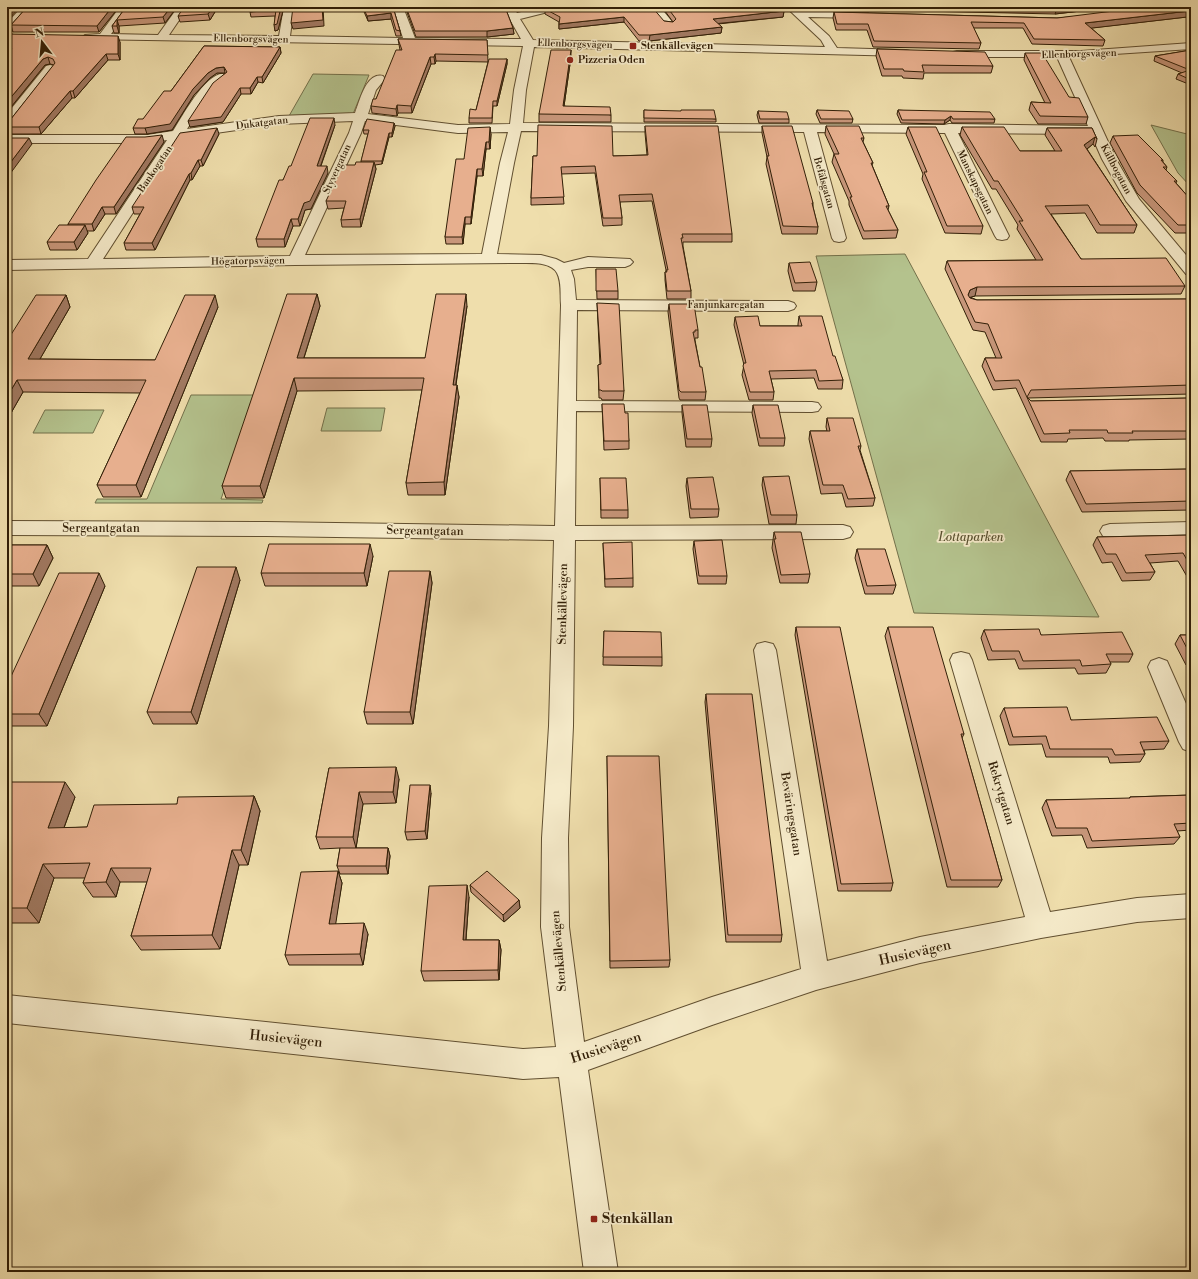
<svg xmlns="http://www.w3.org/2000/svg" width="1198" height="1279" viewBox="0 0 1198 1279" font-family="'Libre Bodoni',serif">
<style>
.green{fill:#b4c28d;stroke:#73704a}
.lines{fill:none;stroke-linecap:round;stroke-linejoin:round}
.minor-casing{stroke:#614f30;stroke-width:2}
.minor{fill:#f5eac9;fill-rule:evenodd}
.wall{fill:#c7967a;stroke:#321f07}
.shaded-wall{fill:#a27a63;stroke:#321f07}
.building{fill:#e7af8e;stroke:#321f07}
.poi-dot{fill:#8f2418;stroke:#f5eac9;stroke-width:1.5}
.labels{text-anchor:middle;dominant-baseline:central;stroke-width:3.5;stroke-linejoin:round;paint-order:stroke}
.far-street-label{font-size:10px;fill:#321f07;stroke:#f5eac9}
.far-poi-label{font-size:10px;font-weight:bold;fill:#321f07;stroke:#f5eac9;text-anchor:start}
.street-label{font-size:12px;fill:#321f07;stroke:#f5eac9}
.park-label{font-size:12px;font-style:italic;fill:#59502f;stroke:#f5eac9}
.near-street-label{font-size:14px;fill:#321f07;stroke:#f5eac9}
.near-poi-label{font-size:14px;font-weight:bold;fill:#321f07;stroke:#f5eac9;text-anchor:start}
</style>
<rect width="100%" height="100%" fill="#efdeac"/>
<filter id="stains"><feTurbulence type="fractalNoise" baseFrequency=".005" numOctaves="4"/><feColorMatrix values="0 0 0 0 .2 0 0 0 0 .09 0 0 0 0 .02 0 0 0 .5 -.17"/></filter>
<radialGradient id="worn" r=".72"><stop offset=".6" stop-color="#630" stop-opacity="0"/><stop offset="1" stop-color="#630" stop-opacity=".3"/></radialGradient>
<path class="green" d="M313,74L369,75L353,114L289,116Z
M1151,125L1191,135V187L1178,173Z
M905,254L1099,617L914,613L816,256Z
M191,395H258L221,499L263,500L262,503H95L97,499H147Z
M327,408H385L381,431H321Z
M45,410H104L93,433H33Z"/>
<g class="lines">
<defs>
<path id="minor" d="M22,7H33L11,32L7,33V23Z
M120,7H131L111,34L158,35L178,7H188L169,35L279,36L284,7H294L290,36L403,38L393,7H403L415,38L521,39L503,7H513L517,13L542,7H561L560,9L520,19L533,40L825,47L821,40L788,9L789,7H797L800,10L868,13L869,15L864,18L808,17L829,36L837,48L906,50L910,51L912,53L910,55L906,56L534,47L526,90L523,123L944,125L949,124L1088,126L1057,57H957L953,56L951,54L953,52L957,51H1081L1191,43V49L1069,57L1116,159L1139,199L1191,261V276L1186,274L1126,201L1102,159L1091,134L958,133L1009,236L1007,239L1002,240L997,239L995,236L945,133L817,132L846,238L844,241L839,242L834,241L832,238L804,132L521,131L514,163L497,254L541,255L556,259L564,263L588,257L630,259L633,262L630,265L625,267H588L571,270L574,279L576,300L788,301L794,303L796,306L794,309L788,311L577,310L576,401L812,402L818,403L821,407L818,411L812,412L576,411L575,526L843,525L850,527L853,532L850,537L843,539L575,540L573,726L568,838L569,927L584,1042L712,997L801,969L754,650L757,644L765,642L773,644L776,650L827,961L920,937L1025,917L950,660L953,654L961,652L969,654L972,660L1050,912L1137,898L1191,894V918L1137,922L1041,938L920,963L816,990L712,1025L588,1070L618,1272H584L559,1077L523,1079L7,1023V995L523,1049L556,1047L541,927L542,838L549,726L554,540L266,536L7,535V521L266,522L555,526L561,305C560,295 562,282 557,273C551,261 529,263 518,263L295,265L7,270V260L88,259L167,140L147,143H7V135H147L173,131C182,117 207,70 225,74L227,77L213,88L187,129L279,116L355,113C360,101 366,72 383,76L385,79L376,90L368,114L458,125L510,124L514,90L523,46L85,39L83,37L85,35L100,34ZM353,121L349,133L290,256L103,259L181,138L279,124ZM365,121L458,133L508,132L500,163L482,254L305,255L361,133Z
M649,7H660L674,24L673,26H665Z
M50,65L54,66L56,69L54,72L12,125L7,126V114L46,66Z
M1191,522V536L1110,538L1103,536L1100,531L1103,526L1110,524Z
M1159,658L1167,661L1191,715V752L1183,749L1179,742L1148,667L1151,661Z"/>
</defs>
<use href="#minor" class="minor-casing"/>
<use href="#minor" class="minor"/>
</g>
<path class="wall" d="M27,7H119L99,32H13L11,25Z
M126,7H177L165,23L119,26V33H114L112,26Z
M218,7L210,20L180,22L178,16Z
M284,7L278,30L275,31V16L251,17L250,12Z
M362,7H393L400,31L401,36H396L391,19L368,21Z
M405,7H505L513,28L514,34L487,37H416Z
M662,7H780L784,11L783,17L718,24L722,27L721,33L649,41H639L624,22L559,29V22L545,14V9L673,22Z
M830,7H1115L1055,14L831,9Z
M1191,7V19H1190L1187,17L1091,28L1105,40L1103,46L1032,44L1023,28H973L981,43L979,49L873,47L867,30H836L833,18L834,12L1057,18Z
M7,34L120,42V60H108L75,98H72L41,134H7V120L11,119L54,65L50,64L45,65L7,112Z
M398,39L487,40L488,62L507,59V64L497,106H493L492,123H469V118L476,110L488,62L436,61L435,64H431L412,113H398L397,116L372,113L371,106L376,99L400,50Z
M204,46L280,47L281,53L263,83L258,82L251,94H241L223,122L190,127L225,73H217L210,78L194,95L172,130L147,134H135L133,128L143,119L171,91Z
M877,49L993,66L991,73H924L923,79L903,78L902,76H882L876,56Z
M1191,50V85L1176,79L1178,74L1182,73L1154,61L1155,56Z
M1025,53L1088,117L1086,124H1038L1029,110L1031,102L1045,103L1024,60Z
M571,57L564,106L611,115V122H539V114Z
M644,110L716,119V122H644Z
M817,110L853,119L852,123H820L816,114Z
M898,110L995,119L994,123H952L950,120L944,124L901,123L897,114Z
M758,111L789,119V123H759L757,115Z
M394,123L395,126L392,137H389L382,164L375,165L376,169L361,227H342L341,220L344,208L328,209L326,201L355,165L361,162L368,134H364L363,130Z
M335,125L321,166L328,173L311,209L305,210L300,226H293L285,247H258L256,239L283,180L291,166Z
M645,126L732,234V242H683V246L691,291V299H667L665,280V272H666V270L652,201L620,202L622,218V225L603,226L595,173L561,174L564,204L531,205V198L533,156H613L647,155L645,133Z
M762,126L813,203V207L818,227L817,234H782L766,164L767,157L762,133Z
M826,126L864,138L863,142L873,163L872,165L889,206L888,210L898,230L896,238L863,239L849,205V201L832,162L834,154L825,134Z
M908,127L983,226L981,234L945,233L922,179L923,174L906,134Z
M962,127L1020,151H1055L1045,135L1047,128H1092L1097,139L1095,147L1093,144L1087,149L1137,225L1134,233H1097L1085,213L1051,214L1081,259L1185,286L1181,294L975,296L970,297L977,300L1191,299V394L1028,398L1031,401L1191,398V439L1129,440V441H1105L1103,438L1068,439L1067,442H1041L1016,388L993,390L982,366L985,358H996L985,332L973,330L945,269L947,261L1036,260L1017,229L1018,225L996,189H992L960,135Z
M219,134L203,166H200L192,180H190L155,250H126L124,243L140,214H134L132,207Z
M491,134L490,149H486L483,176H477L471,224H465L463,244H446L445,237L464,159Z
M1113,136L1163,160V162L1167,167L1166,170L1177,181L1176,183L1191,200V233H1175L1137,193L1110,143Z
M164,142L116,214H105L94,231H87L88,233L77,250H50L47,242L68,225V224Z
M789,263L817,282L815,291H793L788,271Z
M596,269L618,291V299H597Z
M317,294L320,306L304,358H425L467,306L456,385L459,397L445,495H408L406,483L422,390L297,391L264,498H226L222,486Z
M66,295L70,307L40,359L155,360L218,307L141,497H103L97,485L140,393L23,392L7,420V341Z
M597,303L624,391L623,400H602L601,398H599L598,365H600Z
M669,304L698,330V338H695V340L700,367L706,392L705,400H680L679,398L668,312Z
M799,316L833,356L843,380L842,389H818L814,378L771,379L774,392L773,400H749L742,375L744,365L734,325L735,317L760,326H798V324Z
M602,404L625,413L629,441V449L604,450Z
M682,405L712,439L711,447H686L682,413Z
M753,405L785,438L784,446H759L752,413Z
M827,418L861,446L860,450L875,498L873,506L846,507L842,493L821,494L809,439L810,431H827L826,427Z
M1191,469V510L1082,512L1066,480L1070,471Z
M763,477L797,515L796,524H769L762,485Z
M600,478L628,510V518H601Z
M687,478L719,509L718,517L690,518L686,486Z
M774,532L810,574L808,583H780L772,548Z
M1191,535V580H1189L1178,561L1150,563L1155,572L1150,580L1122,581L1112,562L1102,563L1093,545L1097,537Z
M694,541L727,576L726,584H698L693,549Z
M603,543L633,578V587H605Z
M7,545H47L53,558L39,586H7Z
M857,549L896,585L893,594H865L855,558Z
M373,556L367,586H265L261,573Z
M430,571L432,583L413,724H367L364,712Z
M240,580L197,724H153L147,712Z
M105,586L47,726H7V685Z
M796,627L893,883L891,891H838L795,635Z
M888,627L964,734L962,738L1002,880L998,887H947L885,636Z
M984,630L1041,635L1133,654L1129,662H1110L1111,664L1106,673L1078,674L1075,668L1019,669L1015,659L988,660L981,638Z
M604,631L662,657V666L603,665Z
M1180,635H1191V665H1186L1175,644Z
M706,694L782,935L781,942H726L705,702Z
M1004,708L1071,720L1169,741L1164,749L1144,750L1145,754L1140,762L1110,763L1108,757H1046L1042,744L1009,745L1000,716Z
M607,756L670,960L669,967L610,968Z
M329,768L399,779L396,803L363,804L356,848H388L390,856L388,874H340L337,866L340,848L320,849L316,837Z
M7,782L75,797L64,828L87,827L177,804L254,796L260,811L248,865H239L220,949L141,950L131,936L147,882H120L116,897H93L83,883L85,878H54L39,923H7Z
M431,793L427,839L407,840L405,832Z
M1191,795V830L1177,831L1180,837L1174,844L1087,848L1082,835L1052,836L1042,808L1046,800L1129,799L1130,797Z
M338,871L342,883L335,924L368,934L363,965H289L285,955Z
M470,885L519,900L520,908L504,922L471,892Z
M469,897L466,940H499L501,950L499,980L424,981L421,971Z"/>
<path class="shaded-wall" d="M12,7H20L7,21V12Z
M112,7H119L99,32L97,26Z
M171,7H177L165,23L163,17Z
M213,7H218L210,20L208,14Z
M281,7H284L278,30L275,31L274,25Z
M322,7H323L324,26L293,29L291,23Z
M1071,7H1115L1055,14L1057,9Z
M784,11L783,17L713,24V19Z
M1189,11L1187,17L1084,29L1085,23Z
M391,13V19L368,21L367,16Z
M624,17V22L559,29V24Z
M117,20L119,26V33L117,26Z
M722,27L721,33L649,41L650,35Z
M513,28L514,34L487,37V31Z
M118,36L120,42V60L118,54Z
M280,47L281,53L263,83L262,77Z
M571,50V57L563,113V106Z
M106,54L108,60L75,98L73,91Z
M435,54L436,61L435,64L434,57Z
M48,57L50,64L45,65L7,112V102L43,59Z
M430,57L431,64L412,113L411,106Z
M507,59V64L497,106V101Z
M224,67L225,73H217L210,78L194,95L172,130L147,134L145,128L193,89L208,73L216,68Z
M257,77L258,82L251,94L250,88Z
M240,88L241,94L223,122L190,127L188,121Z
M70,91L72,98L41,134L39,127Z
M397,105L398,113L397,116L396,109Z
M951,116L950,120L944,124L945,120Z
M334,118L335,125L318,173L317,166Z
M394,123L395,126L392,137V133Z
M490,127L491,134L490,149L489,142Z
M217,128L219,134L203,166L201,160Z
M389,133V137L382,164V161Z
M162,135L164,142L116,214L114,207Z
M1095,137L1093,144L1082,153L1084,145Z
M29,138L32,144L7,178V167Z
M486,142V149L483,176L482,169Z
M198,160L200,166L192,180L191,173Z
M374,162L376,169L361,227L360,219Z
M327,166L328,173L311,209L305,210L300,226L298,219L304,203Z
M477,169V176L471,224V217Z
M189,174L190,180L155,250L152,243Z
M102,207L105,214L94,231L92,224Z
M465,217V224L463,244L462,237Z
M291,219L293,226L285,247L284,239Z
M85,225L88,233L77,250L74,242Z
M977,287L975,296L968,298V295L970,290Z
M317,294L320,306L300,370L297,358Z
M466,294L467,306L454,397L453,385Z
M66,295L70,307L33,371L28,359Z
M215,295L218,307L141,497L136,485Z
M294,378L297,391L264,498L260,486Z
M17,380L23,392L7,420V397Z
M457,385L459,397L445,495L444,482Z
M370,544L373,556L367,586L364,573Z
M47,545L53,558L39,586L33,574Z
M236,567L240,580L197,724L191,712Z
M430,571L432,583L413,724L410,712Z
M99,573L105,586L47,726L39,714Z
M396,767L399,779L396,803L393,792Z
M65,782L75,797L58,844L48,828Z
M430,785L431,793L427,839L425,831Z
M359,792L363,804L356,848L353,837Z
M254,796L260,811L248,865L241,850Z
M388,848L390,856L388,874L386,866Z
M232,850L239,865L220,949L212,935Z
M43,864L54,878L39,923L27,908Z
M111,868L120,882L116,897L106,882Z
M338,871L342,883L334,935L329,924Z
M467,885L469,897L465,951L463,940Z
M519,900L520,908L504,922L503,915Z
M364,923L368,934L363,965L360,954Z
M499,940L501,950L499,980L498,970Z"/>
<path class="building" d="M7,7H12L7,12Z
M27,7H112L97,26L11,25Z
M126,7H171L163,17L117,20V26H112Z
M184,7H213L208,14L178,16Z
M250,7H281L277,24L274,25L276,10L250,12Z
M293,7H322L323,20L291,23Z
M363,7H393L400,31L396,30L391,13L367,16Z
M406,7H505L513,28L487,31H415Z
M551,7H652L664,21L673,22L676,19L667,7H780L784,11L713,19L722,27L650,35H639L624,17L559,24L560,17L545,9Z
M982,7H1071L1057,9Z
M1146,7H1191V13L1189,11L1085,23L1105,40L1034,39L1024,23L971,22L981,43L874,41L868,24H837L834,12L1057,18Z
M7,34L118,36V54H106L73,91H70L39,127H7V120L11,119L55,63L53,59L48,57L43,59L7,102V54L12,48H7Z
M398,39L487,40L488,55L435,54L434,57H430L411,106L397,105L396,109L371,106L373,99H376L396,50H402Z
M204,46L280,47L262,77H257L250,88H240L221,117L188,121L213,83L227,72L224,67L216,68L208,73L193,89L170,124L145,128H133L138,119H143L164,91H171Z
M877,49L985,52L993,66L922,65L924,72L904,71L903,69H884Z
M551,50H571L563,106L610,107L611,115L539,114Z
M1191,50V80L1178,74L1190,70L1155,56Z
M1025,53H1042L1069,97L1079,98L1088,117L1040,116L1031,102L1051,103Z
M489,59H507L497,101H493L492,118H469L470,109L476,110Z
M644,110L681,111V110H714L716,119L644,118Z
M817,110L849,111L853,119H821Z
M898,110L990,112L995,119H953L951,116L945,120H902Z
M758,111L787,112L789,119H760Z
M310,118H334L317,166H327L310,201L304,203L298,219H291L284,239H256L279,180H283L289,166H291Z
M367,119L394,123L392,133H389L382,161H361L369,130H363Z
M538,125L612,126L613,156L648,155L645,126H718L732,234H682L683,238H681L691,291H667L665,272H667L666,270H668L652,194L619,195L622,218H603L595,166L561,167L564,197L531,198L533,156H537Z
M762,126H792L813,203H812L818,227L783,226L767,156H769Z
M826,126H859L864,138H861L873,163H871L889,206H886L898,230L864,231L850,197H852L834,154H839Z
M490,127L489,142H486L482,169H477L471,217H465L462,237H445L456,159H464L468,128Z
M908,127H936L983,226H947L924,172H927Z
M962,127H1004L1020,151H1062L1047,128H1092L1097,139L1095,137L1084,145L1137,225H1100L1088,205L1045,206L1081,259L1166,258L1185,286L977,287L970,290L968,295L970,298L977,300L1191,299V385L1031,390L1027,397L1031,401L1191,398V431H1132L1133,433H1108L1107,430H1069L1070,433L1044,434L1019,380L995,381L985,358H1002L988,324L975,322L947,261L1043,260L1019,221H1023L998,181H994Z
M217,128L201,160H198L191,173L189,174L152,243H124L144,207H132L180,133Z
M162,135L114,207H102L92,224H68L96,180L126,137H145Z
M1138,135L1163,160H1161L1167,167H1163L1177,181H1174L1191,200V225H1178L1140,185L1113,136Z
M7,138H29L7,167Z
M356,162H374L360,219L341,220L346,201H326L343,165H355Z
M59,225H85L74,242H47Z
M810,262L817,282L795,283L789,263Z
M596,269H616L618,291H596Z
M287,294H317L297,358H425L436,294H466L453,385H457L444,482L406,483L424,378H294L260,486H222Z
M36,295H66L28,359L155,360L185,295H215L136,485H97L146,380H17L7,397V341Z
M597,303L619,304L624,391H602L601,390H599L598,365L601,364Z
M669,304H694L698,330H695V332H693L700,367H702L706,392H681L679,390Z
M758,316L760,326H802L799,316H822L833,356H835L843,380L819,381L816,370L769,371L774,392H750L743,366L744,363H746L735,317Z
M602,404H624L625,413H628L629,441H604Z
M682,405H707L712,439H687Z
M753,405H778L785,438H760Z
M827,418H853L861,446H858L875,498L848,499L843,485H823L810,431H830Z
M1191,469V501L1086,504L1070,471Z
M789,476L797,515H771L763,477Z
M713,477L719,509H691L687,478Z
M600,478H626L628,510H601Z
M774,532H801L810,574L781,575L774,539H776Z
M1191,535V567L1183,553L1145,555L1155,572L1126,573L1116,554H1106L1097,537Z
M722,540L727,576H699L694,541Z
M632,542L633,578L605,579L603,543Z
M269,544H370L364,573H261Z
M7,545H47L33,574H7Z
M857,549H885L896,585L867,586Z
M197,567H236L191,712H147Z
M389,571H430L410,712H364Z
M59,573H99L39,714H7V685Z
M796,627H840L893,883L841,884Z
M888,627H933L964,734H961L1002,880H951Z
M1039,629L1041,635L1122,632L1133,654H1106L1111,664L1082,666L1080,660L1023,661L1019,651H992L984,630Z
M604,631L661,632L662,657H603Z
M1180,635H1191V656Z
M706,694H752L782,935H728Z
M1067,707L1071,720L1157,717L1169,741L1140,742L1145,754L1115,755L1112,749H1050L1046,736L1013,737L1004,708Z
M607,756H659L670,960L610,961Z
M396,767L393,792H359L353,837H316L329,768Z
M7,782H65L48,828L87,827L94,805L177,804L178,797L254,796L241,850H232L212,935L131,936L151,868H111L106,882L83,883L90,863L43,864L27,908H7Z
M410,785H430L425,831L405,832Z
M1191,795V823L1174,824L1180,837L1092,841L1087,828H1056L1046,800L1130,798V797Z
M340,848H388L386,866H337Z
M338,871L329,924L364,923L360,954L285,955L301,872Z
M487,871L519,900L503,915L470,885Z
M467,885L463,940H499L498,970L421,971L429,886Z"/>
<g class="poi-dot">
<rect x="629" y="42" width="8" height="8" rx="2"/>
<circle cx="570" cy="60" r="4"/>
<rect x="590" y="1215" width="8" height="8" rx="2"/>
</g>
<g class="labels">
<g class="far-street-label">
<text transform="translate(251 39) rotate(1)">Ellenborgsvägen</text>
<text transform="translate(575 44) rotate(2)">Ellenborgsvägen</text>
<text transform="translate(1079 54) rotate(-2)">Ellenborgsvägen</text>
<text transform="translate(262 123) rotate(-7)">Dukatgatan</text>
<text transform="translate(155 169) rotate(-56)">Bankogatan</text>
<text transform="translate(337 169) rotate(-65)">Styvergatan</text>
<text transform="translate(1116 169) rotate(62)">Källbogatan</text>
<text transform="translate(975 182) rotate(64)">Manskapsgatan</text>
<text transform="translate(824 183) rotate(74)">Befälsgatan</text>
<text transform="translate(248 261) rotate(-1)">Högatorpsvägen</text>
<text x="726" y="305">Fanjunkaregatan</text>
</g>
<g class="far-poi-label">
<text x="641" y="46">Stenkällevägen</text>
<text x="578" y="60">Pizzeria Oden</text>
</g>
<g class="street-label">
<text x="101" y="528">Sergeantgatan</text>
<text transform="translate(425 531) rotate(1)">Sergeantgatan</text>
<text transform="translate(563 604) rotate(-89)">Stenkällevägen</text>
<text transform="translate(1001 793) rotate(73)">Rekrytgatan</text>
<text transform="translate(791 814) rotate(81)">Beväringsgatan</text>
<text transform="translate(559 951) rotate(-95)">Stenkällevägen</text>
</g>
<g class="park-label">
<text x="971" y="537">Lottaparken</text>
</g>
<g class="near-street-label">
<text transform="translate(915 953) rotate(-13)">Husievägen</text>
<text transform="translate(286 1039) rotate(6)">Husievägen</text>
<text transform="translate(606 1048) rotate(-18)">Husievägen</text>
</g>
<g class="near-poi-label">
<text x="602" y="1219">Stenkällan</text>
</g>
</g>
<rect width="1198" height="1279" fill="none" stroke="#efdeac" stroke-width="24"/>
<rect x="8" y="8" width="1182" height="1263" fill="none" stroke="#321f07" stroke-width="2"/>
<rect x="12" y="12" width="1174" height="1255" fill="none" stroke="#321f07"/>
<g transform="translate(42 42) rotate(344)" stroke="#f5eac9" stroke-width="3" paint-order="stroke">
<path d="M0-3L7 15L0 10L-7 15Z" fill="#321f07"/>
<text y="-6" font-size="11" font-weight="bold" text-anchor="middle" fill="#321f07">N</text>
</g>
<rect width="100%" height="100%" filter="url(#stains)"/>
<rect width="100%" height="100%" fill="url(#worn)"/>
</svg>
